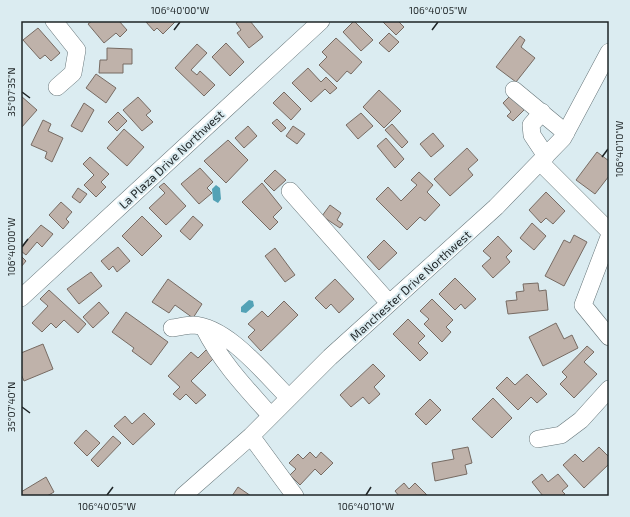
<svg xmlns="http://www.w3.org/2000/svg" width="630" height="517" viewBox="0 0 630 517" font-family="'Exo 2',sans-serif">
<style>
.water{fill:#53a2b6}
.building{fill:#bfb2aa;stroke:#776b63}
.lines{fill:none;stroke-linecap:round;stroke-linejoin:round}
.minor-casing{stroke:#667579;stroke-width:18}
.minor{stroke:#fff;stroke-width:17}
.ticks{fill:none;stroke:#1e2426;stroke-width:1.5}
.labels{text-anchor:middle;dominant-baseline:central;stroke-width:4;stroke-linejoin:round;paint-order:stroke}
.street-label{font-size:12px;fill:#1e2426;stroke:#dbecf1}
.neatline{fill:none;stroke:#1e2426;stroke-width:1.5}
.ticks-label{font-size:10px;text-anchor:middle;fill:#1e2426}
</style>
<rect width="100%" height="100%" fill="#dbecf1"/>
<path class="water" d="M216,185L220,188L221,199L218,203L213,200L212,189Z
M249,300L253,301L254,306L246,313L241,312V307Z"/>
<path class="building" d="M92,21H119L127,30L120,37L116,33L104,43L88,24Z
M176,21L163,34L157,28L154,31L146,22Z
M239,21H250L263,37L249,48L237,33L241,30L236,23Z
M354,21L373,40L361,51L343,32Z
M382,21H398L404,27L396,35Z
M38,28L60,53L51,61L45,55L40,59L23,40Z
M389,33L399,42L389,52L379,43Z
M520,36L525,40L521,47L535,58L516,82L496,67Z
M336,38L362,62L351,74L347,71L337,82L319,65L327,57L322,52Z
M226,43L244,62L230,76L212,57Z
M197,44L207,53L191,70L197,75L200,71L215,85L204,96L175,68Z
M107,48L132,49V64H123V73H99L100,60H107Z
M308,68L321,82L326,77L337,88L330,94L325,89L311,102L292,83Z
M96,74L116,88L106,103L86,88Z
M379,90L401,111L384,128L363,107Z
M284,92L301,109L291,120L273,103Z
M511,95L525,109L513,121L507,116L511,112L503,103Z
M21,96L37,110L21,128Z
M138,97L151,111L146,115L153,122L142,131L123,110Z
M84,103L94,110L82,132L71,126Z
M118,112L127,121L117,131L108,122Z
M361,113L373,126L358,139L346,125Z
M277,119L286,128L281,132L272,123Z
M43,120L51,124L48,131L63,138L52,162L45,158L47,152L31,145Z
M392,124L408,142L402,148L385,130Z
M248,126L257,136L244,148L235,138Z
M293,126L305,134L297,144L286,136Z
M124,129L144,147L127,166L107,148Z
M433,133L444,146L431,157L420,144Z
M386,138L404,159L395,168L377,146Z
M228,140L248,160L226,183L204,161Z
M467,148L478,160L468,169L473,175L450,196L434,179Z
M597,152L609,161V176L595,194L576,180Z
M90,157L109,174L101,182L106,187L96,197L84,185L94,175L83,164Z
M200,168L213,182L207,188L212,193L199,204L181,184Z
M275,170L286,180L274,191L264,181Z
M419,172L433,185L427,192L440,205L425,221L420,217L407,230L376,199L388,187L401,201L417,185L411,180Z
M164,183L186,206L166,225L149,208L165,193L159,187Z
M262,183L282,208L273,217L278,222L270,230L242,202Z
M78,188L87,194L80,203L72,197Z
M546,192L565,211L553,224L546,218L541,223L529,210Z
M61,202L72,212L66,219L69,222L63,229L49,215Z
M330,205L341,213L337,220L343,224L340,228L322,216Z
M142,216L162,236L142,256L122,236Z
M193,216L203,225L190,240L180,231Z
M532,223L546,236L534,250L520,238Z
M41,225L53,234L42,247L37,242L26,255L21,251V247Z
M574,235L587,242L564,286L545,276L564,240L570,243Z
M498,236L512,251L506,257L510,262L493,278L482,266L491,258L483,251Z
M384,240L397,253L379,270L367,257Z
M118,247L130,261L117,272L113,266L109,270L101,261Z
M275,248L295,275L285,282L265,256Z
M21,256L26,261L21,267Z
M91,272L102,286L79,304L67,289Z
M455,278L476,299L465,309L461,304L455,310L439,294Z
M168,279L202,304L193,318L175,305L169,313L152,302Z
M335,279L354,299L339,313L331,304L326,309L315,298Z
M538,283L539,291L546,290L548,310L508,314L506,301L517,300L516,292L524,291L523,284Z
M49,290L86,324L78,333L64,320L56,328L51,323L42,332L32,323L48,306L40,299Z
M432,299L453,320L446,327L451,332L442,342L424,324L429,319L420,311Z
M284,301L298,315L261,351L248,337L255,330L248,324L262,311L268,317Z
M99,302L109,313L93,328L83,317Z
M126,312L168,342L151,365L132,351L134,348L112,332Z
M408,319L425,336L418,343L428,353L420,361L393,334Z
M556,323L564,339L572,335L578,348L543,366L529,337Z
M43,344L53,369L24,381L21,374V353Z
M587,346L594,352L584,362L597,374L574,398L560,384L567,377L562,372Z
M206,350L214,358L191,381L206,395L196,404L186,394L180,400L173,394L180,387L168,376L191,352L198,358Z
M373,364L385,376L374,387L380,394L369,404L363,397L351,407L340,395Z
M527,374L547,394L537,403L531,397L518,410L496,388L507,377L515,385Z
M493,398L512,418L492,438L472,419Z
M430,399L441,410L426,425L415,414Z
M144,413L155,424L133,445L114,426L125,416L132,424Z
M86,430L100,443L87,456L74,443Z
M113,436L121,443L98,467L91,460Z
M468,447L472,463L465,465L467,474L435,481L432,463L454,459L452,450Z
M599,447L609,457V464L584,488L563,465L575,454L583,462Z
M310,452L316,458L321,452L333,463L321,475L315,469L300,485L290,475L296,469L289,463L298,454L303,459Z
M542,474L548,482L558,474L568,486L562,491L565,494L562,496H543L532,482Z
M46,477L54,492L47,496H21V492Z
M404,483L409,489L415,483L427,495L399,496L395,491Z
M238,487L251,496H232Z"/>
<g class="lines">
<defs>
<path id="minor" d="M54,21L77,50L73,73L57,87
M514,90L566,133
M542,112L531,125L532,135L546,156
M540,162L609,231
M290,191L389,303
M609,237L583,305L609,337
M21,298L321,21
M172,328C179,327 187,325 193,325C227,326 266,375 289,398
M204,328C221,362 246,388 271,416
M251,436L295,496
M538,439L561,435L581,420L609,389
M183,496L251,436L330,357L496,207L563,138L609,52"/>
</defs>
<use href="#minor" class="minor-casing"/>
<use href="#minor" class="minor"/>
</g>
<path class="ticks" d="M174,30L180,22M432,30L438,22M22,92L30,98M602,157L608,149M22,247L28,239M22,407L30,413M107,495L113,487M366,495L371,487"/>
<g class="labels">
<g class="street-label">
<text transform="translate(171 159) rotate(-43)">La Plaza Drive Northwest</text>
<text transform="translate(410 285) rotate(-42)">Manchester Drive Northwest</text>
</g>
</g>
<rect width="630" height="517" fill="none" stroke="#dbecf1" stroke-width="44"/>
<rect x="22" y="22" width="586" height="473" class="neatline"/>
<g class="ticks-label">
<text x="180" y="14">106°40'00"W</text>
<text x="438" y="14">106°40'05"W</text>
<text transform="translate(11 92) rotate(-90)" y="4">35°07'35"N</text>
<text transform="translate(619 149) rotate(-90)" y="4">106°40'10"W</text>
<text transform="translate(11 247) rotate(-90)" y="4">106°40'00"W</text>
<text transform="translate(11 407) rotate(-90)" y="4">35°07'40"N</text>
<text x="107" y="510">106°40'05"W</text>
<text x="366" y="510">106°40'10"W</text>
</g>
</svg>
